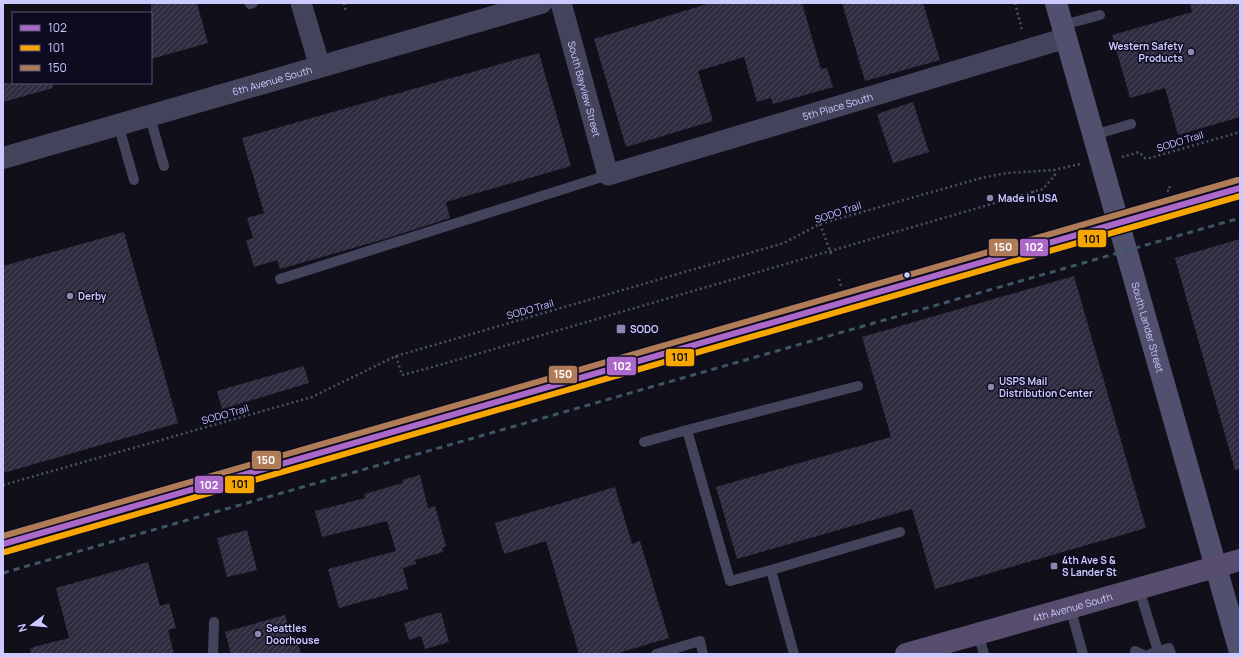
<svg xmlns="http://www.w3.org/2000/svg" width="1243" height="657" viewBox="0 0 1243 657" font-family="Manrope,sans-serif">
<style>
.building{fill:url(#building-hatch)}
.lines{fill:none;stroke-linecap:round;stroke-linejoin:round}
.path{stroke:#455662;stroke-width:2.5;stroke-dasharray:2 3;stroke-linecap:butt}
.service{stroke:#43445c;stroke-width:10}
.minor{stroke:#43445c;stroke-width:21}
.tertiary{stroke:#43445c;stroke-width:22}
.secondary{stroke:#51506e;stroke-width:22}
.primary{stroke:#574d6e;stroke-width:22}
.rail{stroke:#3d5564;stroke-width:3;stroke-dasharray:6 5;stroke-linecap:butt}
.bus-1-casing{stroke:#0d0b1f;stroke-width:9}
.bus-2-casing{stroke:#0d0b1f;stroke-width:9}
.bus-3-casing{stroke:#0d0b1f;stroke-width:9}
.bus-1{stroke:#ac68c9;stroke-width:6}
.bus-2{stroke:#f7a600;stroke-width:6}
.bus-3{stroke:#b07c57;stroke-width:6}
.poi-dot{fill:#8a88af;stroke:#0d0b1f;stroke-width:1.5}
.bus-dot{fill:#ccc9ff;stroke:#0d0b1f;stroke-width:1.5}
.labels{text-anchor:middle;dominant-baseline:central;stroke-width:3;stroke-linejoin:round;paint-order:stroke}
.poi-label{font-size:10px;font-weight:bold;fill:#ccc9ff;stroke:#0d0b1f;text-anchor:start}
.street-label{font-size:10px;fill:#ccc9ff;stroke:#0d0b1f}
.line-badge{stroke:#0d0b1f;stroke-width:1.5}
.badge-label{font-size:11px;text-anchor:middle;font-weight:bold;fill:#fff}
.pale-badge-label{font-size:11px;text-anchor:middle;font-weight:bold;fill:#111}
</style>
<defs>
<pattern id="building-hatch" width="6" height="6" patternUnits="userSpaceOnUse"><rect width="6" height="6" fill="#2e2c3e"/><path d="M-1 1l2-2M0 6l6-6M5 7l2-2" fill="none" stroke="#4b495b"/></pattern>
</defs>
<rect width="100%" height="100%" fill="#100f1a"/>
<path class="building" d="M151,3H197L208,43L151,59Z
M710,3H802L821,69L827,68L833,87L773,104L771,98L757,102L744,57L698,71L713,121L626,147L594,39Z
M842,3H923L940,60L865,81Z
M1190,3H1240V117L1178,135L1165,88L1130,98L1112,35L1192,12Z
M539,53L571,166L446,202L450,218L385,239L280,269L277,260L254,267L246,240L253,238L247,218L264,213L242,138Z
M3,83H52L53,88L3,102Z
M913,102L929,152L893,163L877,114Z
M124,232L178,423L3,473V266Z
M1240,239V469L1235,470L1175,258Z
M1074,276L1146,528L935,589L912,509L737,559L716,487L891,437L862,337Z
M304,366L309,383L222,409L217,391Z
M420,475L428,508L435,506L446,546L442,548L443,552L415,560L416,564L403,568L408,589L339,608L328,569L396,551L387,521L322,537L315,511L365,498L364,494L403,483L402,480Z
M615,487L632,544L640,541L669,638L615,654H579L546,541L504,554L495,523Z
M247,530L257,570L227,577L217,538Z
M148,562L160,606L169,603L176,628L168,630L174,654H31L30,648L69,638L56,588Z
M441,612L449,642L425,649L421,636L409,640L404,623Z
M285,615L291,637L296,636L301,654H231L225,632Z"/>
<g class="lines">
<path class="path" d="M344,3L346,12
M1015,3L1022,30
M1122,157L1139,152L1145,158H1150L1240,132
M1033,191L1035,198
M1167,191L1170,190L1169,184
M820,224L832,256
M839,279L841,286
M396,356L402,375L429,368L1043,189L1055,175L1054,170
M3,485L312,397L396,356L784,243L820,224L981,178L1007,173L1054,170L1080,164"/>
<path class="service" d="M250,4L253,3
M1063,25L1100,15
M149,114L164,166
M118,124L134,180
M1094,135L1131,124
M280,279L608,175
M687,430L858,386
M644,442L687,430L730,581L771,570
M3,544L1240,188
M1139,589L1158,651
M1070,607L1083,654
M978,634L984,654
M1135,651L1142,654
M213,654L214,622
M656,654L700,641L703,654
M794,654L771,570L900,532
M1150,654L1169,648L1171,654"/>
<g class="minor">
<path d="M301,3L320,67"/>
<path id="s1" d="M561,3L608,175L1066,38"/>
</g>
<path class="tertiary" id="s2" d="M3,158L541,3"/>
<path class="secondary" id="s3" d="M1056,3L1240,652"/>
<path class="primary" id="s4" d="M906,654L1240,560"/>
<path class="rail" d="M3,573L1240,218"/>
<defs>
<path id="bus-1" d="M3,544L1240,188"/>
<path id="bus-2" d="M5,552L1240,196"/>
<path id="bus-3" d="M3,536L1238,180"/>
</defs>
<use href="#bus-1" class="bus-1-casing"/>
<use href="#bus-2" class="bus-2-casing"/>
<use href="#bus-3" class="bus-3-casing"/>
<use href="#bus-1" class="bus-1"/>
<use href="#bus-2" class="bus-2"/>
<use href="#bus-3" class="bus-3"/>
</g>
<g class="poi-dot">
<circle cx="1191" cy="52" r="4"/>
<circle cx="990" cy="198" r="4"/>
<circle cx="70" cy="296" r="4"/>
<rect x="616" y="324" width="10" height="10" rx="2"/>
<circle cx="991" cy="387" r="4"/>
<rect x="1050" y="562" width="8" height="8" rx="2"/>
<circle cx="258" cy="634" r="4"/>
</g>
<circle class="bus-dot" cx="907" cy="275" r="3.5"/>
<g class="labels">
<g class="poi-label">
<text x="1183" y="46" text-anchor="end">Western Safety<tspan x="1183" dy="12">Products</tspan></text>
<text x="998" y="198">Made in USA</text>
<text x="78" y="296">Derby</text>
<text x="630" y="329">SODO</text>
<text x="999" y="381">USPS Mail<tspan x="999" dy="12">Distribution Center</tspan></text>
<text x="1062" y="560">4th Ave S &amp;<tspan x="1062" dy="12">S Lander St</tspan></text>
<text x="266" y="628">Seattles<tspan x="266" dy="12">Doorhouse</tspan></text>
</g>
<g class="street-label">
<text stroke="none"><textPath href="#s2" startOffset="280">6th Avenue South</textPath></text>
<text stroke="none"><textPath href="#s1" startOffset="89">South Bayview Street</textPath></text>
<text stroke="none"><textPath href="#s1" startOffset="418">5th Place South</textPath></text>
<text transform="translate(1180 141) rotate(-17)">SODO Trail</text>
<text transform="translate(838 212) rotate(-18)">SODO Trail</text>
<text transform="translate(530 309) rotate(-16)">SODO Trail</text>
<text stroke="none"><textPath href="#s3" startOffset="337">South Lander Street</textPath></text>
<text transform="translate(225 414) rotate(-16)">SODO Trail</text>
<text stroke="none"><textPath href="#s4" startOffset="173">4th Avenue South</textPath></text>
</g>
</g>
<g class="line-badge">
<rect x="1077" y="229" width="30" height="19" rx="4" fill="#f7a600"/>
<rect x="1019" y="238" width="30" height="19" rx="4" fill="#ac68c9"/>
<rect x="988" y="238" width="31" height="19" rx="4" fill="#b07c57"/>
<rect x="665" y="348" width="30" height="19" rx="4" fill="#f7a600"/>
<rect x="606" y="356" width="31" height="20" rx="4" fill="#ac68c9"/>
<rect x="548" y="365" width="30" height="19" rx="4" fill="#b07c57"/>
<rect x="251" y="450" width="31" height="20" rx="4" fill="#b07c57"/>
<rect x="224" y="475" width="31" height="19" rx="4" fill="#f7a600"/>
<rect x="194" y="475" width="30" height="19" rx="4" fill="#ac68c9"/>
</g>
<g class="badge-label">
<text x="1034" y="251">102</text>
<text x="1003" y="251">150</text>
<text x="622" y="370">102</text>
<text x="563" y="378">150</text>
<text x="266" y="464">150</text>
<text x="209" y="489">102</text>
</g>
<g class="pale-badge-label">
<text x="1092" y="243">101</text>
<text x="680" y="361">101</text>
<text x="240" y="488">101</text>
</g>
<rect width="1243" height="657" fill="none" stroke="#ccc9ff" stroke-width="8"/>
<rect x="12" y="12" width="140" height="72" fill="#0d0b1f" stroke="#595779"/>
<rect x="20" y="25" width="20" height="6" fill="#ac68c9" stroke="#595779"/>
<text x="48" y="32" font-size="12" fill="#ccc9ff">102</text>
<rect x="20" y="45" width="20" height="6" fill="#f7a600" stroke="#595779"/>
<text x="48" y="52" font-size="12" fill="#ccc9ff">101</text>
<rect x="20" y="65" width="20" height="6" fill="#b07c57" stroke="#595779"/>
<text x="48" y="72" font-size="12" fill="#ccc9ff">150</text>
<g transform="translate(32 625) rotate(254)" stroke="#0d0b1f" stroke-width="3" paint-order="stroke">
<path d="M0-3L7 15L0 10L-7 15Z" fill="#ccc9ff"/>
<text y="-6" font-size="11" font-weight="bold" text-anchor="middle" fill="#ccc9ff">N</text>
</g>
</svg>
